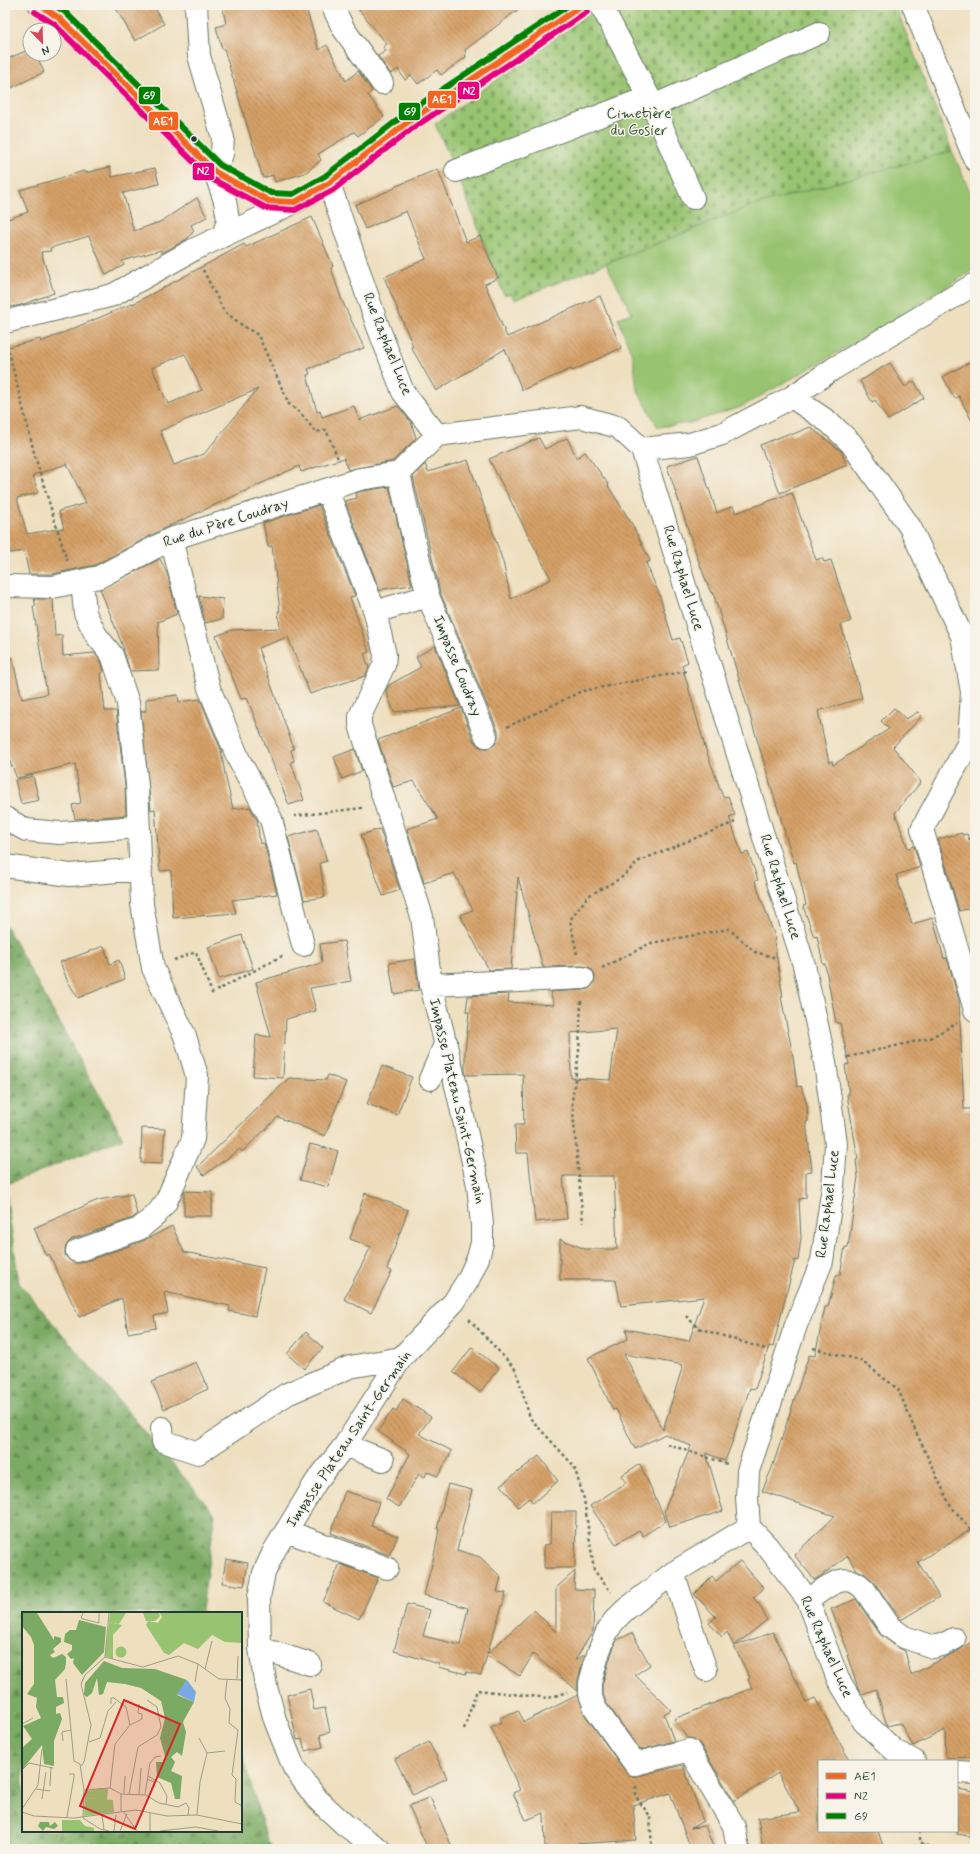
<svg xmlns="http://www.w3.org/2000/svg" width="980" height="1854" viewBox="0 0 980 1854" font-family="Mynerve,sans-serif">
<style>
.grass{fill:#98c471;stroke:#5c8052}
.forest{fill:url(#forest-firs);stroke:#4c744c}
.cemetery{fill:url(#cemetery-stones);stroke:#5c8052}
.building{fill:url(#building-back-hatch);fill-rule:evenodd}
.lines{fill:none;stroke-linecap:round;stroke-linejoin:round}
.minor-casing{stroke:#677665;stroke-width:24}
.major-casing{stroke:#677665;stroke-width:24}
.path{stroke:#677665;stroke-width:2.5;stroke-dasharray:3 3;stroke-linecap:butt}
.minor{stroke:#fff;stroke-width:22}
.major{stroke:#fff;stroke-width:22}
.bus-1-casing{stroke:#f7f3e8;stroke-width:9}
.bus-2-casing{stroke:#f7f3e8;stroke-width:9}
.bus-3-casing{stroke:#f7f3e8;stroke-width:9}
.bus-1{stroke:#f26522;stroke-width:6}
.bus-2{stroke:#e5007d;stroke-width:6}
.bus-3{stroke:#008000;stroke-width:6}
.bus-dot{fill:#1f3d34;stroke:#f7f3e8;stroke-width:1.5}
.labels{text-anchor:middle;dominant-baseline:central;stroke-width:3;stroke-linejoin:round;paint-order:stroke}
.park-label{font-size:15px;fill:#375840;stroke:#f7f3e8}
.street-label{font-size:15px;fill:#1f3d34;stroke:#f7f3e8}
.inset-road{fill:none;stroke:#9b9e87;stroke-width:1}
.view{fill:#d62828;fill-opacity:0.15;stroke:#d62828;stroke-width:2}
.inset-edge{fill:none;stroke:#1f3d34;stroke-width:2}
.line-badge{stroke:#f7f3e8;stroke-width:1.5}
.badge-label{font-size:11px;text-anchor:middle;font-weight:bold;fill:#fff}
</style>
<defs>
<pattern id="forest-firs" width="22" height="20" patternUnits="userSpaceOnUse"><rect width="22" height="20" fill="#7aaa63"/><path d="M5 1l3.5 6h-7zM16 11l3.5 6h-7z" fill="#638c52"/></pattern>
<pattern id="cemetery-stones" width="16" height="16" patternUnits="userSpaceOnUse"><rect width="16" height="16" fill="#98c471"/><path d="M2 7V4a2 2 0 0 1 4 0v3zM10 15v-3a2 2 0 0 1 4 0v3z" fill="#7ba05e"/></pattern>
<pattern id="building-back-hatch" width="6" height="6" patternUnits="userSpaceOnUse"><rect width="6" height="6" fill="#d5a068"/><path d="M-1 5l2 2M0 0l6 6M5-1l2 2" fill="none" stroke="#ac8456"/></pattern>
</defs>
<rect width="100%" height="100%" fill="#f7f3e8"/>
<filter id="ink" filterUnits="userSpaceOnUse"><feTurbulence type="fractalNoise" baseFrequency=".025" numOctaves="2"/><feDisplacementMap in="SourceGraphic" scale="8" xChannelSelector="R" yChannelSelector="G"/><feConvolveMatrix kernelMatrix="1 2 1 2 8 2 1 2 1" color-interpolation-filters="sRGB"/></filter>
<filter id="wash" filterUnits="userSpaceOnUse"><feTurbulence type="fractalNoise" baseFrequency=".012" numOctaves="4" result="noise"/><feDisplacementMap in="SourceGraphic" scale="16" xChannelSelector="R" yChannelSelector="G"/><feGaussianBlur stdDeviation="0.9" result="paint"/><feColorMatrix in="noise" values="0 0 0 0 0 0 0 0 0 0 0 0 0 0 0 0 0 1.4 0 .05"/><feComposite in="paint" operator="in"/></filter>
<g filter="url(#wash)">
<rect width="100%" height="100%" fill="#eedfbf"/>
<path class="grass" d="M952,151L975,203V269L883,327L741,407L690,423L658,427L637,389L633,357L618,318L632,313L606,264L751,206Z"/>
<path class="forest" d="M5,926H6L123,1138L5,1185Z
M5,1186L19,1283L215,1514L202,1610L203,1613H23V1831H241V1749L267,1840L273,1849H5Z"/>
<path class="cemetery" d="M601,5H895L952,151L751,206L514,300L511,293L504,295L456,171L435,124Z"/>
<g id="blocks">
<path class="building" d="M114,5H153L164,24L135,41Z
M222,5H305L319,50L327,45L346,81L358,71L372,91L368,95L384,117L358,136L354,132L318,154L321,160L305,173L275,182L273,175L263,178L224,49H222L216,27L226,24Z
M355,5H524L465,50L466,57L441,75L437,70L418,84L411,75L405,80L398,69L391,74L378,56L386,51L383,47L387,44Z
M30,49V54H36L44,72L5,91V60Z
M110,167L112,177L155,168L159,184L123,193L134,231L160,222L197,198L207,217L191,225L194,231L187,239L162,253L161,250L122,261L124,265L106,275L89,236L50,248L51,251L41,252L54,293L21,305L5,308V220L28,212L20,190L84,171L85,173Z
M438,169L466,242L480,236L498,278L485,284L507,337L600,296L621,348L572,371L571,369L522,390L505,349L436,391L411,347L413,346L384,277L426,259L406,211L365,229L355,205L395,188L394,187Z
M312,217L333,266L331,268L341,298L364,348L308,369L310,374L307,375L317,412L320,411L322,417L354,406L359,420L398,406L411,422L416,438L393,461L348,470L344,458L301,472L299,466L165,528L95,565L52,574H29L24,551L10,553L5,526V348L40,339L41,342L134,303L133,304L244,244L246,247ZM185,354L202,390L168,404L152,368ZM258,389L204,454L174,465L160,431ZM67,464L86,503L59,511L64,528L27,534L17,498L38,493L33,475Z
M975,359V427L959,396L955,399L943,377Z
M890,363L905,387L914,381L924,398L888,420L875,400L872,402L860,381Z
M810,427L841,451L847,465L780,493L760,445L790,433L791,435Z
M539,438L545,449L567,438L577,458L585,452L609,485L608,486L632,524L650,561L646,563L659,594L673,640L680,638L688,662L682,665L705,747L723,797L728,796L735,815L729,817L742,854L748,852L758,880L755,881L776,940L774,941L783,997H781L793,1056L797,1087L801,1086L807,1105L808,1121L806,1122L812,1171L806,1172V1198L799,1199L801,1238L798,1261L795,1260L773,1347L769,1346L755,1389L750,1388L734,1435H735L725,1461L706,1453L723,1511L670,1527L664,1511L691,1446L665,1434L635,1449L616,1409L613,1410L588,1358L628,1339L626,1329L689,1341L704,1297L621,1306L616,1280H560V1239L585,1249H617L614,1176H563L567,1219L535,1222L528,1153H516L515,1125H524L523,1074L466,1075L465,1071V1052L469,1012H466L468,996L509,994L508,1002L554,1005L550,992L584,990L589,989L594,983L595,977L594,972L589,967L582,966L543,967L518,877L511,969L489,970L460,915L473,910L454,873L424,883L407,829L438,819L414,781L393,787L378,740L461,708L474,741L478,746L484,748H490L496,743L498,737V731L440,592L413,477L425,464L428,472L468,460L503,562L511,599L551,579L489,459ZM617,1029L610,1080L571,1078L570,1033ZM624,1354L683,1365L663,1430Z
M698,456L717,513L733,506L736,513L792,493L816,560L822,558L824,562L831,560L851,621L841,625L862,698L818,711L829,762L832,761L833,765L889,729L881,721L894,708L906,719L918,712L922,716L893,747L921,782L895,813L908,848L914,846L920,867L896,875L912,924L933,918L944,959L947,958L959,1001L964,1109H975V1253L970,1285L975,1286V1527L918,1562L939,1597L901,1620L874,1582L864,1573L856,1570L848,1556L815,1580L794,1555L835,1516L762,1491L772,1468L809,1355L815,1356L825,1307H828L836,1275H840L845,1247L848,1248L858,1177L856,1160L858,1159L847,1095L849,1094L845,1065L849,1064L840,1023H836L825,964H823L817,936L814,937L803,906L806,905L796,862L794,863L713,592L711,593L700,565L667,466Z
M389,487L412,585L384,589L380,591L345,501L357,498L356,493L363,491Z
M319,505L355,596L350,597L369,652L364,654L369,668L365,676L310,694L288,637L258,648L294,749L291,750L294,761L291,762L304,800L289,805L247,698L241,699L216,636L232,630L280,628L278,611H280L272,546L268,547L263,523Z
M160,559L168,576L177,614L158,622L159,670L130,671L123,649H124L100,589Z
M199,596L223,599L222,619L205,623Z
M34,599H53L55,636L62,635L63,656L94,653L101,661L104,671L101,674L105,711H116L125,786L126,815L75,819L72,805L81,803L75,764L17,778L5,750V658L12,657L22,699L47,694L33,606H36Z
M435,646L460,706L394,712L386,691L389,685L421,667L416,657Z
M178,695L179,702L200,699L221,750L225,774L233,809L250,807L257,820L260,844L264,843L277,894L232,900L236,913L173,918L171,870L160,871L155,809L151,810L141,711H146V699Z
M355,749L362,771L342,779L334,757Z
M33,776L39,800L21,804L15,780Z
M317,829L327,861L320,863L325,897L304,900L288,837Z
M380,829L400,890L383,896L361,835Z
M962,833V835L967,834L969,840L975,839V907L959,911L938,839Z
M242,935L253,969L219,979L208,947Z
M344,941L351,981L310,988L316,1011L286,1019L283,1078L253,1076L256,1035L271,1037L256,982L322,963L320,944Z
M104,946L110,964L119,960L125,979L78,998L67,980L60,962Z
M415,959L419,990L394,994L389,963Z
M382,1066L412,1077L397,1115L367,1104Z
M328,1075L346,1082L325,1136L278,1117L242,1152L240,1149L204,1175L197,1167L289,1078L326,1080Z
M142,1128L165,1129L162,1164L141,1163Z
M310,1144L338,1151L328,1187L300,1180Z
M184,1191L212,1192V1216H184Z
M365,1193L408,1210L387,1269L392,1271L371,1313L344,1299L371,1247L350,1239Z
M132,1194L137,1214L133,1218L72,1239L68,1243L65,1248V1255L69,1260L74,1263H81L143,1241L172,1226L184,1252L265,1268L255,1316L229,1311L230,1306L164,1292L168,1313L154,1316L156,1328L128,1333L122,1298L79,1317L49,1254L46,1256L34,1228L98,1200Z
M306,1332L323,1348L304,1369L287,1354Z
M472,1347L499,1368L480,1392L453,1372Z
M196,1362L208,1389L164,1409L152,1382Z
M403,1399L431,1417L419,1434L452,1451L438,1476L427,1472L425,1477L419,1474L399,1507L386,1499L410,1454L378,1431L393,1409L396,1411Z
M539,1456L558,1481L533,1503L529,1498L518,1507L501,1485Z
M640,1464L666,1521L643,1536L639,1530L616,1544L590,1506L626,1483L622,1475Z
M448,1484L472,1490L457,1550L480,1557L501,1577L497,1592L506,1593L487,1654L534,1610L556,1632V1588L575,1571L574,1589L594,1590L593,1631L575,1660L585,1655L578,1680V1691L533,1654L520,1676L487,1656L481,1675L466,1672V1674L438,1667L439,1664L394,1651L407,1604L430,1610L423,1636L460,1645L468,1608L424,1595L434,1556L439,1529H437Z
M345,1491L379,1502L371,1526L398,1536L389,1555L331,1533Z
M551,1512H576L575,1568H544V1545L550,1544Z
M226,1559L248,1563L244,1586L222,1583Z
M740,1561L764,1588L753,1598L759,1604L767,1620L734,1646L727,1632L722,1637L709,1623L716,1617L694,1594L712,1576L716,1581Z
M340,1564L378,1578L359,1619L323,1602Z
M856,1599L880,1634L897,1647L905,1651L911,1675L960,1650L975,1639V1757L946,1758L945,1730L913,1746L900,1723L887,1726L876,1689L862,1694L858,1688L847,1655L849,1654L831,1609Z
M773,1632L806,1702L815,1698L850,1761H819V1831H878L884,1849H763L758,1818L800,1812L778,1773L734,1801L700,1744L694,1739L687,1738L674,1719L752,1688L748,1679L750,1678L734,1646Z
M632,1633L650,1665L635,1675L671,1710L664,1714L674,1741L640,1750L606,1702L602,1692V1685L611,1655L617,1640Z
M310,1689L314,1710L325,1708L330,1732L320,1735L323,1747L305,1751L302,1739L297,1740L287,1695Z
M578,1695L585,1715L625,1771L630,1776H638L683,1765L703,1821L691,1828L705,1826L714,1849H691L670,1793L633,1805L636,1840L576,1844L577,1849H545L544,1813L526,1820L513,1793L520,1790L491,1727L502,1722L500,1718L518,1710L524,1722Z
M429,1742L447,1778L413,1795L395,1759Z
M957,1789L975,1792V1837L957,1834Z
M430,1797L453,1849H428L409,1806Z"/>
</g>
</g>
<g filter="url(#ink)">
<use href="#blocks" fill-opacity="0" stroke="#677665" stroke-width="1"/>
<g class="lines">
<defs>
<path id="minor" d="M196,5L199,56L223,138L222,154L215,172
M332,5L343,28L382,83
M601,5L649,97L693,198
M913,5L975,160
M653,106L819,33
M456,171L649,97
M329,183L377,324L403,392L437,435L581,417L618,427L642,449L804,965L825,1062L836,1144L833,1186L822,1261L796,1325L748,1471L747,1498L749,1527L767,1546L808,1600L838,1679L864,1722L895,1751L914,1761
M792,397L830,423L851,443L910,527L962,636L972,692L969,742L922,829L975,1010
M642,449L690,444L722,434L792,397L833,369L975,284
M399,473L411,528L428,596L486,736
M327,490L375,612L385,655L384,665L360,716V725L422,917L431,985L459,1098L478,1185L482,1225V1243L478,1258L468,1280L454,1302L401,1358L345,1445L316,1482L274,1551L264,1573L259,1597L260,1648L266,1687L275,1720L294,1768L317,1799L345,1825L379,1849
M171,539L209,688L239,760L271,819L303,945
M5,586L53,587L99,577L171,539L360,479L399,473L437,435
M375,612L428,596
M5,818L26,830L60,833L139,827
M5,866L70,875L141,869
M431,985L583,978
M430,1079L446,1042
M77,1251L139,1229L156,1215L166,1202L193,1139L197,1076L185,1036L153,968L142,904L137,785L128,703L112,655L96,635L85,613L82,581
M162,1428L163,1441L198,1453L287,1394L350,1367L401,1358
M345,1445L383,1460
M286,1531L387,1568
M673,1573L706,1670
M808,1600C826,1588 844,1569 864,1589L890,1627L904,1637L933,1647L942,1645L954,1639
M260,1648L310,1664
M957,1772L975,1773
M738,1849L734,1826L689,1750L635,1764L595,1708L590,1694V1683L599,1651L607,1632L614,1621L625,1610L673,1573L749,1527"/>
<path id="major" d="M40,5L59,18L215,172L269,201L294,202
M215,172L225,201L228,220L223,236
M5,322L113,295L193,250L295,202L329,183L408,122L583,5"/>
</defs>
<use href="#minor" class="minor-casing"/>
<use href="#major" class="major-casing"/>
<path class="path" d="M203,270L224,311L243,326L258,335L289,404L302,415L316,432L326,430L339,461
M7,345L35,456L67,561
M507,727L582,691L688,671
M294,816L362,808
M577,954L570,920L588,896L621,878L639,861L735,822
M174,960L196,952L212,993L284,955
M602,968L651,943L729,929L755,952L777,958
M581,1001L579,1051L572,1101L583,1223
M848,1057L930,1038L957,1023
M686,1316L698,1328L765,1349
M469,1319L516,1370L530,1418L574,1466L584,1499L594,1570L611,1592
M813,1348L860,1360L898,1389L915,1430L950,1505L975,1535
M667,1444L727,1464
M464,1729L477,1690L549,1698L567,1692
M636,1786V1797L650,1816L652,1849
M920,1831V1842L934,1849"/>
<use href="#minor" class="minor"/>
<use href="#major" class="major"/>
<defs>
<path id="bus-1" d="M40,5L59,18L215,172L269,201L295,202L329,183L408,122L583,5"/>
<path id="bus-2" d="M35,12L54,24L210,178L266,208L295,210L333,190L413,128L587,12"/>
<path id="bus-3" d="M54,5L65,12L220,165L271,193L293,194L325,176L404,115L569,5"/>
</defs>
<use href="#bus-1" class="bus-1-casing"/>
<use href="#bus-2" class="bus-2-casing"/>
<use href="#bus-3" class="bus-3-casing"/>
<use href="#bus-1" class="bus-1"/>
<use href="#bus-2" class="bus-2"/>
<use href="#bus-3" class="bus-3"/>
</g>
</g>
<circle class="bus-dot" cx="194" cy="139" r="3.5"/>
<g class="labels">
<g class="park-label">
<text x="639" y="114">Cimetière<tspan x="639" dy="17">du Gosier</tspan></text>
</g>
<g class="street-label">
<text transform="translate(387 344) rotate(68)">Rue Raphael Luce</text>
<text transform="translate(226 523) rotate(-18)">Rue du Père Coudray</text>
<text transform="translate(683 578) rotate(73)">Rue Raphael Luce</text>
<text transform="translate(457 666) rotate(68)">Impasse Coudray</text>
<text transform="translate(780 887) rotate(73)">Rue Raphael Luce</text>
<text transform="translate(457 1101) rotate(77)">Impasse Plateau Saint-Germain</text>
<text transform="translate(828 1204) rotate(-83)">Rue Raphael Luce</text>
<text transform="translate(349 1439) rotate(-56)">Impasse Plateau Saint-Germain</text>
<text transform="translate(826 1647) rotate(66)">Rue Raphael Luce</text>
</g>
</g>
<g transform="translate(22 1612)">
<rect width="220" height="220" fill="#eedfbf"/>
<path d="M88,1H104L97,12L87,10ZM93.5 40a5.5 5.5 0 1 1 11 0a5.5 5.5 0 1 1-11 0ZM81,176L86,177L85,188L63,186L64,179Z" fill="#98c471"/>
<path d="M0,1H15L32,28V24L39,26V30L31,37L33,40L28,43L31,46L40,42L44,45V51L43,57L33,68L35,85H41L42,91L34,95V102L38,101L40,107L32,129V154L22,152L20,133L0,158L1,135L10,127L1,114L19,106L14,95L15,86L5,82L12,72V33L9,25L0,14ZM57,8L84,15L82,40L60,63L51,51L52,46L49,47L45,42L50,38V33L42,30L43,22L48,18H54ZM82,49L100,56L133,57L165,68L155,83L172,90L161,110L164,120L160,144L155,140L149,145L153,150L149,159L160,164L158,187H153L149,171L135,165L134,150H142L143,144L138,126L143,106L139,89L119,76L103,72L85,70L81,82L77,83L75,66L70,81L65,85L62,83L63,71ZM18,210H27L28,214L33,210L36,214L32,217L24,215L21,219L16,214Z" fill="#7aaa63"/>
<path d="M121,1H137L138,4L133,9H124ZM138,1H220V31L203,30L190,23L176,37L162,31L147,43L142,41L124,13L126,9L136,11L140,5Z" fill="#98c471"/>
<path d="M63,186L91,188L92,200L62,204Z" fill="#98c471"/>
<path d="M87,10L100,13L91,23V47L83,44ZM40,208H58L63,214L72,216V219H40Z" fill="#98c471"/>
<path d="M165,68L174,80L172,90L155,82Z" fill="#79a8e3"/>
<path class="inset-road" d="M61,1L59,6L61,7L77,11V1M83,45L121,55L156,44L176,52L197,67L220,68M183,57L190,29M44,67L52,149L58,152L62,178L61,206L78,217L87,219M205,68L203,86L208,97L207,111L216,118L210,163L214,167L213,190L220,194M215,68L216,44M173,70L176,52M0,112L11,106M108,113L120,107V102L116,101L117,92M177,126L185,141M41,129L40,120L49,118M67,130L78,126L86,99L94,90M59,154L62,150L69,113L59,72L63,63L83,45L87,1M0,158L7,151L31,156M126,164L138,171L145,184L144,192M125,167L132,170L133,175M28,174L29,155M88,176L93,132L108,113L104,95L92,86H89V92M88,176L99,182V199M14,177L28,179M62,178L88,176M102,181L103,164M99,182L124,183L137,191L156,195L164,191L167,196L166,203M107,182L116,135L135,123L139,115L135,95L125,88M123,182L128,151L133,145L139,144M117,183L119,156M20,187L24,160M0,197L16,173L20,137M101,199L115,219M0,200L12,204L52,206L114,198L145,204L175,203L220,212M80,203L82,218M175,203L178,170L185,141L203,139M45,205L52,165V162H47M92,219L94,203M98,219L105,202M128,219V201M138,219L174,215L196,219"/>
<path class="view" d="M102,88L158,112L113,217L58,194Z"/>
<rect width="220" height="220" class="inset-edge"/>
</g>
<g class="line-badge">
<rect x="457" y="81" width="23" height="19" rx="4" fill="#e5007d"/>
<rect x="138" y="86" width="23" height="19" rx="4" fill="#008000"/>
<rect x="427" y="90" width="30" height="19" rx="4" fill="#f26522"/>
<rect x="398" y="102" width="23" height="19" rx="4" fill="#008000"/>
<rect x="148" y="111" width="31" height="20" rx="4" fill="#f26522"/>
<rect x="192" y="162" width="23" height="19" rx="4" fill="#e5007d"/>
</g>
<g class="badge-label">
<text x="469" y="95">N2</text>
<text x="149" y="99">G9</text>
<text x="442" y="103">AE1</text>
<text x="410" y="115">G9</text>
<text x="163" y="125">AE1</text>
<text x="203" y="175">N2</text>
</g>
<rect width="980" height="1854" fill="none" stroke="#f7f3e8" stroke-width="20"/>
<rect x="818" y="1760" width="140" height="72" fill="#f7f3e8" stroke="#a1aaa0"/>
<rect x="826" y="1773" width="20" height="6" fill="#f26522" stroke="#a1aaa0"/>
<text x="854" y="1780" font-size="12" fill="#1f3d34">AE1</text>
<rect x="826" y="1793" width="20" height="6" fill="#e5007d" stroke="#a1aaa0"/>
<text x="854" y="1800" font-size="12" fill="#1f3d34">N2</text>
<rect x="826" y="1813" width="20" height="6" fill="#008000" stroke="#a1aaa0"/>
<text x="854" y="1820" font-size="12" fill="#1f3d34">G9</text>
<g transform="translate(42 42) rotate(157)"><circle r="19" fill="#f7f3e8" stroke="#a1aaa0"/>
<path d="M0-3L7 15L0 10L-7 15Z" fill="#d1495b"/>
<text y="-6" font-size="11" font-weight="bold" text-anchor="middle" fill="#1f3d34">N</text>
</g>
</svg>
